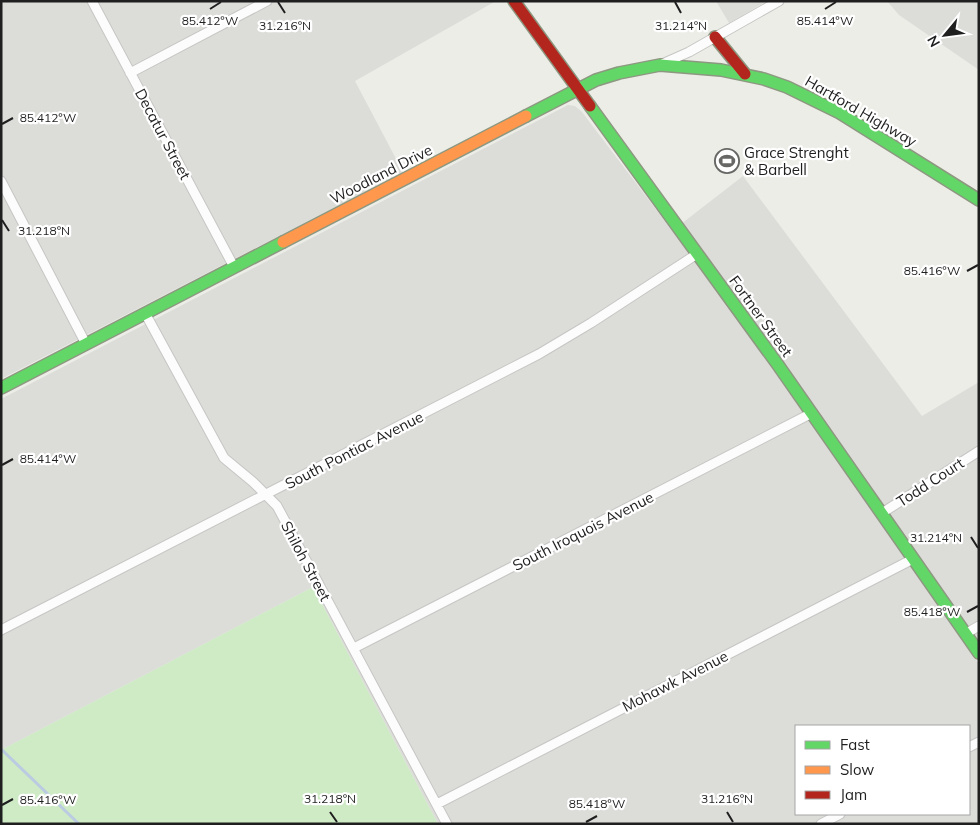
<svg xmlns="http://www.w3.org/2000/svg" width="980" height="825" viewBox="0 0 980 825" font-family="Mulish,sans-serif">
<style>
.residential{fill:#dcdcd9;fill-rule:evenodd}
.grass{fill:#ceebc6}
.lines{fill:none;stroke-linecap:round;stroke-linejoin:round}
.stream{stroke:#bbcbe1;stroke-width:3}
.street-casing{stroke:#c6c6c4;stroke-width:11}
.fast-casing{stroke:#8d9880;stroke-width:14}
.slow-casing{stroke:#8d9880;stroke-width:14}
.jam-casing{stroke:#8d9880;stroke-width:14}
.street{stroke:#fcfcfc;stroke-width:9}
.fast{stroke:#63d668;stroke-width:11}
.slow{stroke:#ff974d;stroke-width:11}
.jam{stroke:#b3261e;stroke-width:11}
.ticks{fill:none;stroke:#1f1f1f;stroke-width:2}
.labels{text-anchor:middle;dominant-baseline:central;stroke-width:4.5;stroke-linejoin:round;paint-order:stroke}
.street-label{font-size:15px;fill:#1f1f1f;stroke:#fff}
.poi-label{font-size:15px;fill:#1f1f1f;stroke:#fff;text-anchor:start}
.ticks-label{font-size:12px;text-anchor:middle;fill:#1f1f1f;stroke:#fff;stroke-width:4.5;stroke-linejoin:round;paint-order:stroke}
</style>
<rect width="100%" height="100%" fill="#edede8"/>
<path class="residential" d="M1,1H496L355,81L403,172L1,379Z
M716,1H767L729,23Z
M887,1H979V70L899,15Z
M568,105L575,106L582,112L702,270L815,429L979,664V824H438L313,587L1,750V399ZM796,726H969V814H796Z
M743,176L922,416L979,382V646L681,224Z"/>
<path class="grass" d="M313,587L438,824H1V750Z"/>
<g class="lines">
<path class="stream" d="M1,749L79,824"/>
<defs>
<path id="street" d="M92,1L234,267
M662,64L689,52L779,1
M130,73L267,1
M1,181L86,344
M145,313L224,458L253,482L277,506L447,824
M882,513L979,451
M1,630L539,354L591,323L697,254
M965,634L979,626
M354,648L812,413
M969,747L979,742
M437,804L913,559
M821,824L840,814"/>
<path id="fast" d="M590,106L778,365L979,653
M526,116L596,80L619,73L660,65L721,70L764,79L787,87L840,113L979,200
M1,388L283,242"/>
<path id="slow" d="M283,242L526,116"/>
<path id="jam" d="M514,1L590,106
M715,37L745,74"/>
</defs>
<use href="#street" class="street-casing"/>
<use href="#fast" class="fast-casing"/>
<use href="#slow" class="slow-casing"/>
<use href="#jam" class="jam-casing"/>
<use href="#street" class="street"/>
<use href="#fast" class="fast"/>
<use href="#slow" class="slow"/>
<use href="#jam" class="jam"/>
</g>
<path class="ticks" d="M278,2L285,13M675,2L681,13M210,9L221,2M825,9L836,2M2,124L13,118M2,220L9,231M967,271L978,265M2,465L13,459M971,537L978,548M967,612L978,606M2,805L13,799M330,812L337,822M727,812L733,822M586,822L597,816"/>
<defs>
<symbol id="stadium-ring" viewBox="-11 -11 22 22"><circle r="9.5" fill="#fff" stroke="#676765" stroke-width="1.5"/><path d="M0-5a6.5 5 0 1 0 0 10a6.5 5 0 1 0 0-10ZM-3.5-1.8h7v3.6h-7Z" fill="#676765"/></symbol>
</defs>
<g fill-rule="evenodd">
<use href="#stadium-ring" x="713" y="147" width="28" height="28"/>
</g>
<g class="labels">
<g class="street-label">
<text transform="translate(861 111) rotate(30)">Hartford Highway</text>
<text transform="translate(163 134) rotate(62)">Decatur Street</text>
<text transform="translate(381 174) rotate(-27)">Woodland Drive</text>
<text transform="translate(761 316) rotate(54)">Fortner Street</text>
<text transform="translate(354 450) rotate(-27)">South Pontiac Avenue</text>
<text transform="translate(930 482) rotate(-33)">Todd Court</text>
<text transform="translate(583 531) rotate(-27)">South Iroquois Avenue</text>
<text transform="translate(306 561) rotate(62)">Shiloh Street</text>
<text transform="translate(675 681) rotate(-27)">Mohawk Avenue</text>
</g>
<g class="poi-label">
<text x="744" y="152">Grace Strenght<tspan x="744" dy="17">&amp; Barbell</tspan></text>
</g>
</g>
<g class="ticks-label">
<text x="210" y="25">85.412°W</text>
<text x="825" y="25">85.414°W</text>
<text x="285" y="30">31.216°N</text>
<text x="681" y="30">31.214°N</text>
<text x="48" y="122">85.412°W</text>
<text x="44" y="235">31.218°N</text>
<text x="932" y="275">85.416°W</text>
<text x="48" y="463">85.414°W</text>
<text x="936" y="542">31.214°N</text>
<text x="932" y="616">85.418°W</text>
<text x="330" y="803">31.218°N</text>
<text x="727" y="803">31.216°N</text>
<text x="48" y="804">85.416°W</text>
<text x="597" y="808">85.418°W</text>
</g>
<rect width="980" height="825" fill="none" stroke="#1f1f1f" stroke-width="5"/>
<rect x="795" y="725" width="175" height="90" fill="#ffffff" stroke="#a5a5a5"/>
<rect x="805" y="741" width="25" height="8" fill="#63d668" stroke="#a5a5a5"/>
<text x="840" y="750" font-size="15" fill="#1f1f1f">Fast</text>
<rect x="805" y="766" width="25" height="8" fill="#ff974d" stroke="#a5a5a5"/>
<text x="840" y="775" font-size="15" fill="#1f1f1f">Slow</text>
<rect x="805" y="791" width="25" height="8" fill="#b3261e" stroke="#a5a5a5"/>
<text x="840" y="800" font-size="15" fill="#1f1f1f">Jam</text>
<g transform="translate(945 35) rotate(241)" stroke="#ffffff" stroke-width="4" paint-order="stroke">
<path d="M0-4L9 19L0 12L-9 19Z" fill="#1f1f1f"/>
<text y="-8" font-size="14" font-weight="bold" text-anchor="middle" fill="#1f1f1f">N</text>
</g>
</svg>
